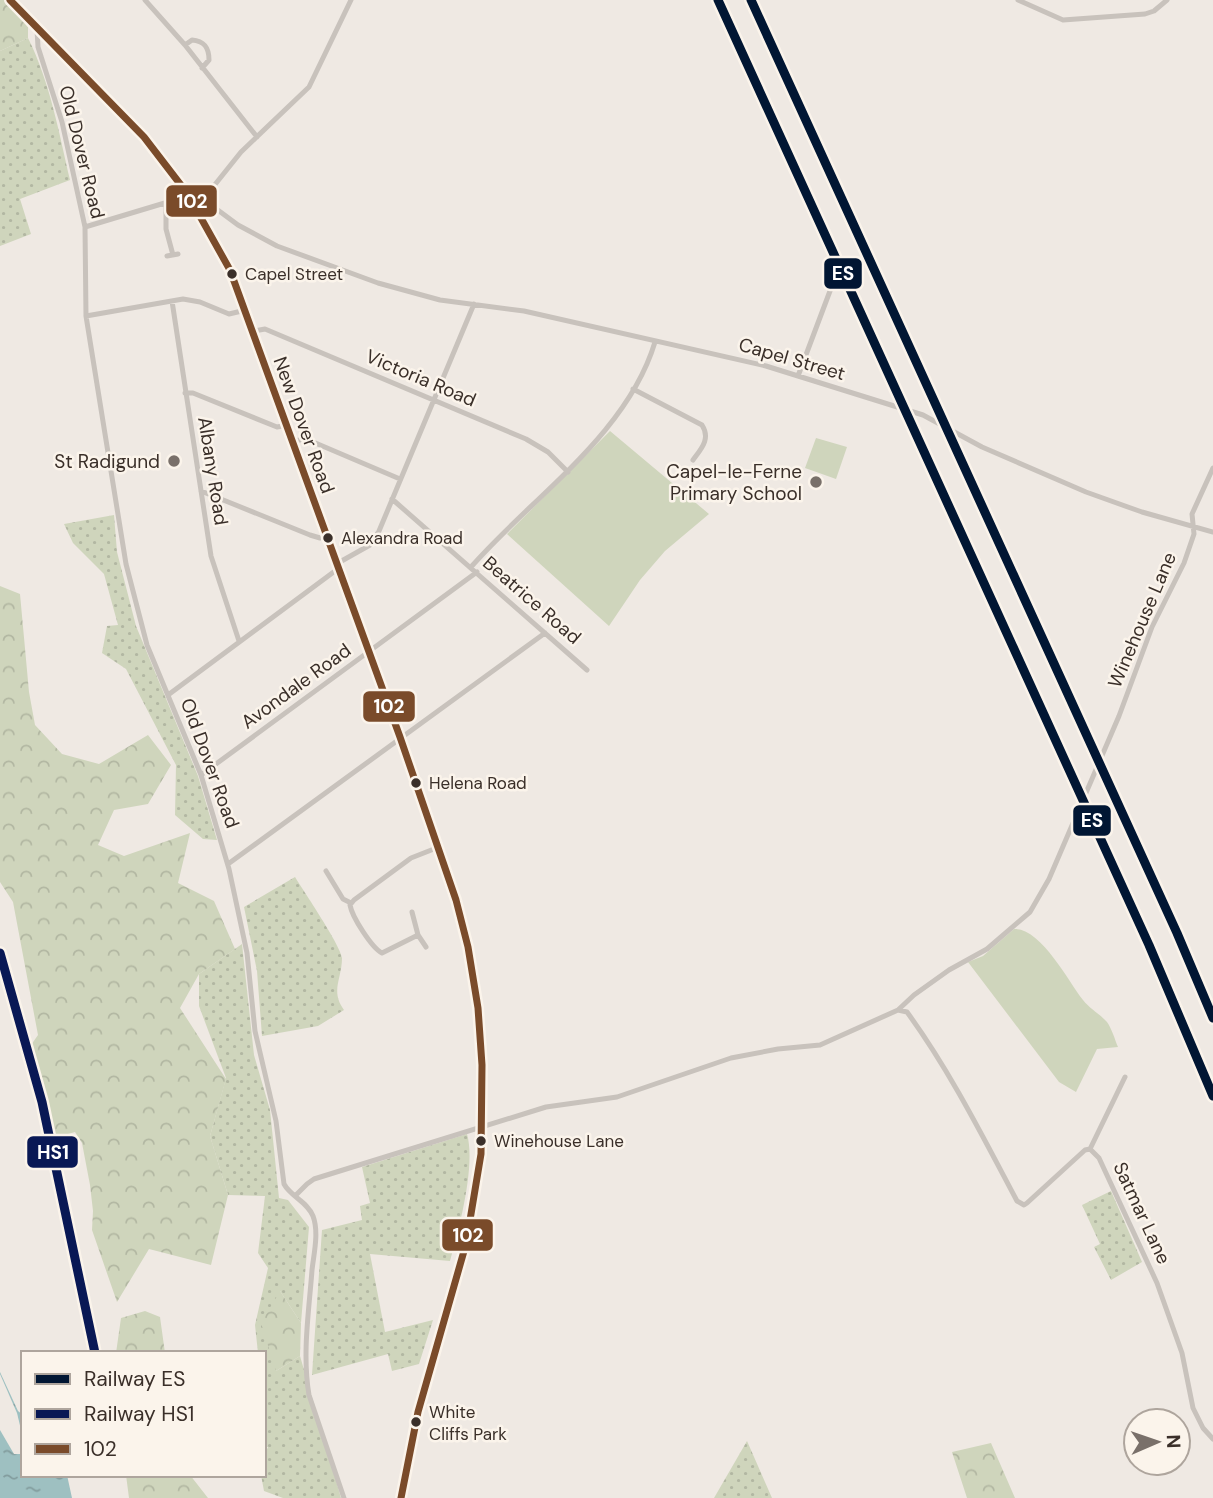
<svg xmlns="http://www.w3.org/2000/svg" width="1213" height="1498" viewBox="0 0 1213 1498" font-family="'DM Sans',sans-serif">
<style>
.grass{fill:url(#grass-dots)}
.forest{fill:url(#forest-crowns)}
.green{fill:#cfd5bc}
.water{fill:url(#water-ripples)}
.pier{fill:#efe9e3}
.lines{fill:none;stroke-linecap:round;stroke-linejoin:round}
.street{stroke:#c8c2bc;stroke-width:5}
.secondary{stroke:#b9b2ac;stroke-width:8}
.bus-1-casing{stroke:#fbf4eb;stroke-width:12}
.bus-1{stroke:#7a4b2a;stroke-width:7}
.rail-1-casing{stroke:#fbf4eb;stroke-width:14}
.rail-2-casing{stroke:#fbf4eb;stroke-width:14}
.rail-1{stroke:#011633;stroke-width:9}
.rail-2{stroke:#091855;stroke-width:9}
.bus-dot{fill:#3a2f29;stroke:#fbf4eb;stroke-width:2.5}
.poi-dot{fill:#79706a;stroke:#fbf4eb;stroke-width:2.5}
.labels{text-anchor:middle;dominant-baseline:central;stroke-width:5;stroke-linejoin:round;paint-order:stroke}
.bus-label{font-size:17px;fill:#3a2f29;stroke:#fbf4eb;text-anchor:start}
.street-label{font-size:19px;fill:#3a2f29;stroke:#fbf4eb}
.poi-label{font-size:19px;fill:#3a2f29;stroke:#fbf4eb;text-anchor:end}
.line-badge{stroke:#fbf4eb;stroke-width:2.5}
.badge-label{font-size:19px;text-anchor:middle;font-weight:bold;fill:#fff}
</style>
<defs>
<pattern id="grass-dots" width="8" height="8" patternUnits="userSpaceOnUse" patternTransform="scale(1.75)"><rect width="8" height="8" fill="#cfd5bc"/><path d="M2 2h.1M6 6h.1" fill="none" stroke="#b2b7a2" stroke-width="1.8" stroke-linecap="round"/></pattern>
<pattern id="forest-crowns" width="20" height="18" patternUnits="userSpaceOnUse" patternTransform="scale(1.75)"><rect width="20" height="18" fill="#cfd5bc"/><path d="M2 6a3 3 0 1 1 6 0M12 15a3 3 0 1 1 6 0" fill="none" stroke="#b2b7a2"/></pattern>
<pattern id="water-ripples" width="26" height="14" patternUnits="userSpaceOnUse" patternTransform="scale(1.75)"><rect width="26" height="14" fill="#9ec0c1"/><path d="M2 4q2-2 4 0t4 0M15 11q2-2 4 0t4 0" fill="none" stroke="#829c9d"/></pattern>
</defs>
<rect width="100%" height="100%" fill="#efe9e3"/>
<path class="grass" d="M28,38C50,82 59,133 70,180L20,199L31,234L0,246V51Z
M114,515L117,552L136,626L198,776L217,840L203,839L175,815L176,765L126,669L102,653L107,626L118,625L104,574L73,543L64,524Z
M295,877C303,890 341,946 342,958C342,979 330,991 344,1010L318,1026L262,1036L257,971L244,907Z
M242,944L254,1055L270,1110L279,1198L288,1200L309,1227L301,1323L280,1291L276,1371L300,1356L341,1498H283L264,1491L261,1475H264V1456L268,1447H264V1353H258L255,1325L268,1268L258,1253L265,1196L228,1195L210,1136L226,1078L199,1006V974Z
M467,1134C476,1165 459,1229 450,1261L370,1254L385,1332L433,1320L419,1364L392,1371L388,1354L312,1375L322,1230L362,1220L360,1206L370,1203L362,1167Z
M1111,1191L1142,1262L1111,1280L1094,1247L1100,1244L1082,1205Z
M747,1441L772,1498H714Z"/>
<path class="forest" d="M0,0H6L28,27V38L0,51Z
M0,586L20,594L29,692L35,725L62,754L99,764L148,735L171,765L148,804L114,810L98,845L124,856L190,833L178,883L214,901L235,949L199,974L180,1008L226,1079L210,1136L228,1195L211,1265L149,1249L117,1302L92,1230L93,1211L90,1185L82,1143L75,1132L54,1138L31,1045L38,1035L13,902L0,882Z
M280,1291L301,1323L300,1356L276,1371L261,1323Z
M145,1311L160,1317L165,1353H116L121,1318Z
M991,1443L1015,1498H967L952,1452Z
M126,1475H190L208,1498H129Z"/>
<path class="green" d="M610,431L709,514L665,551L640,580L609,626L507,534Z
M816,438L847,447L836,479L805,468Z
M1014,929C1041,928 1068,981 1083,1000C1090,1009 1100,1014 1107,1022C1112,1029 1115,1040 1118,1047L1097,1049L1076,1092L1059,1082L968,962L983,956Z"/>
<path class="water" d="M0,1372L18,1411L23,1415V1475H67L72,1498H0Z"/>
<path class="pier" d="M0,1374L17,1413L23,1438V1454H14L0,1430Z"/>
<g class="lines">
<path class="street" d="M145,0L185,45L257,137
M1018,0L1063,20L1145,14L1154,11L1167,0
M37,29L38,47L62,122L85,227L86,316L126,564L147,645L201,775L229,869L247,953L255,1031L276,1121L284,1184C291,1197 307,1201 313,1216C319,1232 314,1253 312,1270C309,1311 302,1354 309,1395L344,1498
M185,45L192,40C204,41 209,47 209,60L202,68
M166,202V229L173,255
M207,202L238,225L277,246L378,283L440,300L524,311L766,366L923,415L982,447L1086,492L1142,512L1213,532
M207,202L209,192L241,152L309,87L351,0
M85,227L178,199L187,193
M167,256L178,254
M172,301L211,556L239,641
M86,316L183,299L200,302L229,314L246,310
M254,331L265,329L526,439L548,452L568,472
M798,376L836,275
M633,389L702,425C711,439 701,449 693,460
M185,393H193L277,427L288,425
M293,441L306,439L400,479
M201,491L310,535L320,538L327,536
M392,499L587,670
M338,563L370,545L379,531L474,304
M471,567C532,497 627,435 655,342
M168,695L339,568
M201,775L477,572
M228,864L545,633
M326,871L343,899L351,903
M412,912L418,935L382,953C372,948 352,917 350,905L354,900L411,858L439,847
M418,935L426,947
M898,1010L907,1012C950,1071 983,1137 1017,1201L1024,1205L1027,1203L1085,1150L1090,1149L1099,1158L1157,1283L1182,1353L1193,1408L1203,1428L1213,1439
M1090,1149L1125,1077
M295,1196L307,1184L314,1179L546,1107L617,1097L731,1058L778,1049L820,1045L898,1010L914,995L949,970L987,949L1030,912L1049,879L1119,716L1152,627L1184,563L1194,534L1192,514L1213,468"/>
<path class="secondary" d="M10,0L44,36L144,137L187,193L230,270L400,737L456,900L468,947L478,1008L482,1065L481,1154L466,1244L418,1412L401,1498"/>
<defs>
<path id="bus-1" d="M10,0L144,137L187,193L230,270L400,737L456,900L468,947L478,1008L482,1065L481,1154L466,1244L418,1412L401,1498"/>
</defs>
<use href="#bus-1" class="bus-1-casing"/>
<use href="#bus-1" class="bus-1"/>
<defs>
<path id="rail-1" d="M718,0L1149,945L1213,1096
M751,0L1177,933L1213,1018"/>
<path id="rail-2" d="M0,953L42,1102L95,1353"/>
</defs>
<use href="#rail-1" class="rail-1-casing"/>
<use href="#rail-2" class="rail-2-casing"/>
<use href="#rail-1" class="rail-1"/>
<use href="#rail-2" class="rail-2"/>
</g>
<g class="bus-dot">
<circle cx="232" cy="274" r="6"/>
<circle cx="328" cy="538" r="6"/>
<circle cx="416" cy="783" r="6"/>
<circle cx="481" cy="1141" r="6"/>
<circle cx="416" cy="1422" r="6"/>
</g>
<g class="poi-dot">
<circle cx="174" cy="461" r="7"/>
<circle cx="816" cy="482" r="7"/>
</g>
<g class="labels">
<g class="bus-label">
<text x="245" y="274">Capel Street</text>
<text x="341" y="538">Alexandra Road</text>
<text x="429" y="783">Helena Road</text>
<text x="494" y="1141">Winehouse Lane</text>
<text x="429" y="1412">White<tspan x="429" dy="22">Cliffs Park</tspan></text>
</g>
<g class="street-label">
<text transform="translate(82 152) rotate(76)">Old Dover Road</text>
<text transform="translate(792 359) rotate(16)">Capel Street</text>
<text transform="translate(421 378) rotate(23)">Victoria Road</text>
<text transform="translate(304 425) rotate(70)">New Dover Road</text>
<text transform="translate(213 471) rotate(81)">Albany Road</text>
<text transform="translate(532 600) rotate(41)">Beatrice Road</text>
<text transform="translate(1142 620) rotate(-67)">Winehouse Lane</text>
<text transform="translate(296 686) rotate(-36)">Avondale Road</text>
<text transform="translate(210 763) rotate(70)">Old Dover Road</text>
<text transform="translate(1142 1213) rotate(65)">Satmar Lane</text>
</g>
<g class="poi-label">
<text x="160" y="461">St Radigund</text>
<text x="802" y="471">Capel-le-Ferne<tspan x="802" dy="22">Primary School</tspan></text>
</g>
</g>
<g class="line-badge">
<rect x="165" y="184" width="53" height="34" rx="7" fill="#7a4b2a"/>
<rect x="823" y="257" width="40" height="33" rx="7" fill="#011633"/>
<rect x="362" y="690" width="54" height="33" rx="7" fill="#7a4b2a"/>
<rect x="1072" y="804" width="40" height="33" rx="7" fill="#011633"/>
<rect x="26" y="1135" width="53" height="34" rx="7" fill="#091855"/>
<rect x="441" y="1218" width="53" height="34" rx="7" fill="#7a4b2a"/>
</g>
<g class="badge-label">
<text x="192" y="208">102</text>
<text x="843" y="280">ES</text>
<text x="389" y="713">102</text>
<text x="1092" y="827">ES</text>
<text x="53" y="1159">HS1</text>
<text x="468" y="1242">102</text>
</g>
<rect x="21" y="1351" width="245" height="126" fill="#fbf4eb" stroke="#aea59d" stroke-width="2"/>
<rect x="35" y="1374" width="35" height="10" fill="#011633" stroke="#aea59d" stroke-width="2"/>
<text x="84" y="1386" font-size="21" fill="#3a2f29">Railway ES</text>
<rect x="35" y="1409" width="35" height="10" fill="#091855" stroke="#aea59d" stroke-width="2"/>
<text x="84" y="1421" font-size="21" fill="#3a2f29">Railway HS1</text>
<rect x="35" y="1444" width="35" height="10" fill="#7a4b2a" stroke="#aea59d" stroke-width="2"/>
<text x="84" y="1456" font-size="21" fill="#3a2f29">102</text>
<g transform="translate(1157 1442) rotate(88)"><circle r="33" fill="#fbf4eb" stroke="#aea59d" stroke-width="2"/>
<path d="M0-5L12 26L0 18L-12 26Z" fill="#79706a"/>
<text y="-10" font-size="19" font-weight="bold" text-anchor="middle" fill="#3a2f29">N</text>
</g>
</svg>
